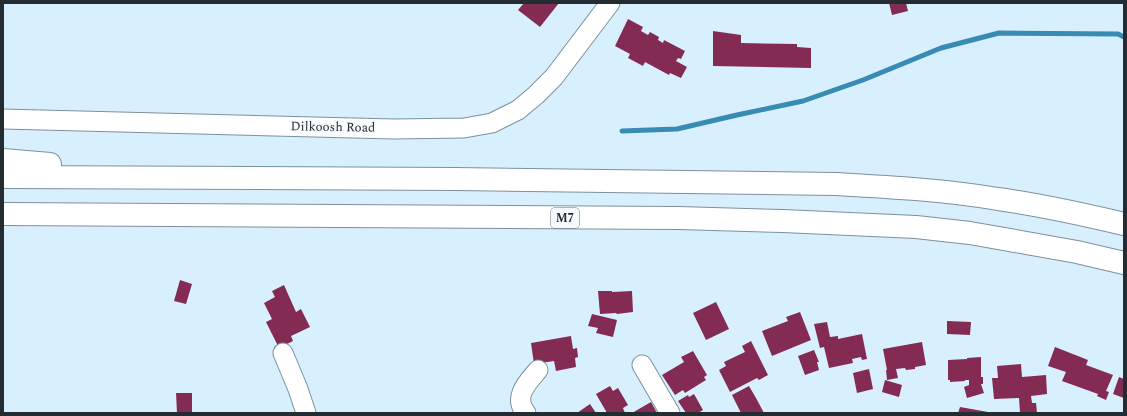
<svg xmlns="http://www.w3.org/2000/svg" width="1127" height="416" viewBox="0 0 1127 416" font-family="Spectral,serif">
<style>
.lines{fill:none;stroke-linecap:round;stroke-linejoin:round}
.stream{stroke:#388bb3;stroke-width:5}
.building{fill:#842b53}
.minor-casing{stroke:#7b919e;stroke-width:21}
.highway-casing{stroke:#7b919e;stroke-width:24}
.minor{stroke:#fff;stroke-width:19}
.highway{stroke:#fff;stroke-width:22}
.labels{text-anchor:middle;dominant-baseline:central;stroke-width:4;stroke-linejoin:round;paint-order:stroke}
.shield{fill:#f5fafc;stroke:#626a6e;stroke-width:1}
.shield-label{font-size:12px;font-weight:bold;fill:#232c31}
.street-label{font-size:13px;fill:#232c31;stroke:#f5fafc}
</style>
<rect width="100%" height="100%" fill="#d8f0fe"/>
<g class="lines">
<path class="stream" d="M622,131L677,129L737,115L803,101L863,80L941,48L999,33L1118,34L1124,37"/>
</g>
<path class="building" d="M524,3H559L540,27L518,10Z
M889,3H906L908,11L892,15Z
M628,19L643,27L641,31L648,35L650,32L659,37L658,40L663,43L664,40L685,51L681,59L678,58L676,61L687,67L681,78L670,73L669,75L645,62L643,66L628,58L630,54L615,46Z
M713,31L741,35V43L797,44V47L811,48V68L713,66Z
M180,280L192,284L186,304L174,301Z
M284,285L296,312L301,309L310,327L291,336L293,341L279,348L266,322L272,319L264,303L275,297L272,291Z
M598,291H612V292L632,291L633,312L617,314L616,313L600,314Z
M716,302L729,329L706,340L693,313Z
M800,312L811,340L772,356L762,331L788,321L786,317Z
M592,314L617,320L613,337L596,333L598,328L588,326Z
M947,321L971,322L970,335L947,334Z
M827,322L830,337L838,336V339L862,334L867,359L862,360L861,357L852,359L853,363L829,368L824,347L820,348L814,324Z
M571,336L573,349L577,348L578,357L575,358L576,367L556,371L554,361L534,364L531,343Z
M751,341L768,375L759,380L757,378L730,392L719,370L726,366L724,362L745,352L742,346Z
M922,342L926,365L915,367V369L906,370L905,368L896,369L898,378L887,380L886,370H887L883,349Z
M1055,347L1088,360L1086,365L1113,375L1106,391L1109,392L1106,400L1097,396L1098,394L1062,381L1066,372L1048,366Z
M814,350L819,362H817L819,370L805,375L798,356Z
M693,351L707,375L704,377L706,380L685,393L683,390L675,395L662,375L684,362L681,357Z
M981,357V377H983V384H981L984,393L967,398L964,387L969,385V380H965V381L950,382V380H948V360L967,359V358Z
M1021,364L1022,377L1046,375L1047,394L1031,396L1032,403H1036L1037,413H1020L1019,398L994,399L992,378H998L997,366Z
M869,369L873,389L857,393L853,373Z
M1119,377L1124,379V398L1113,394Z
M885,380L902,385L899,397L882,392Z
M610,386L613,391L618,388L628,405L623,408L625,413H607L596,394Z
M749,386L756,398L764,413H741L732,395Z
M176,393H192V413H177Z
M694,394L703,410L698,413H686L678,401L688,395L689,397Z
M651,402L657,413H632Z
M590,404L596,413H577Z
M960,407L988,412V413H958Z"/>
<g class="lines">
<defs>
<path id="minor" d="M3,119L394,129L464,128L492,123L518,110L536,95L554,77L610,3
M283,353L298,389L306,413
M642,365L670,413
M526,413C512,397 528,382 538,370"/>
<path id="highway" d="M3,160L50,164
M3,177L455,179L837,184C890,187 945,190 998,199C1040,205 1082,214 1124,224
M3,214L678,218L783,221L916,227L970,233L1021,242L1077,252L1124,263"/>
</defs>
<use href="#minor" class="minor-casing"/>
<use href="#highway" class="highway-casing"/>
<use href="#minor" class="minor"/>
<use href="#highway" class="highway"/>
</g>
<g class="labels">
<rect class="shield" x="551" y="208" width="28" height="20" rx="3"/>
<g class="shield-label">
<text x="565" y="218">M7</text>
</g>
<g class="street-label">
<text transform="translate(333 127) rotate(1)">Dilkoosh Road</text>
</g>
</g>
<rect width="1127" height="416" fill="none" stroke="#232c31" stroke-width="8"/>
</svg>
